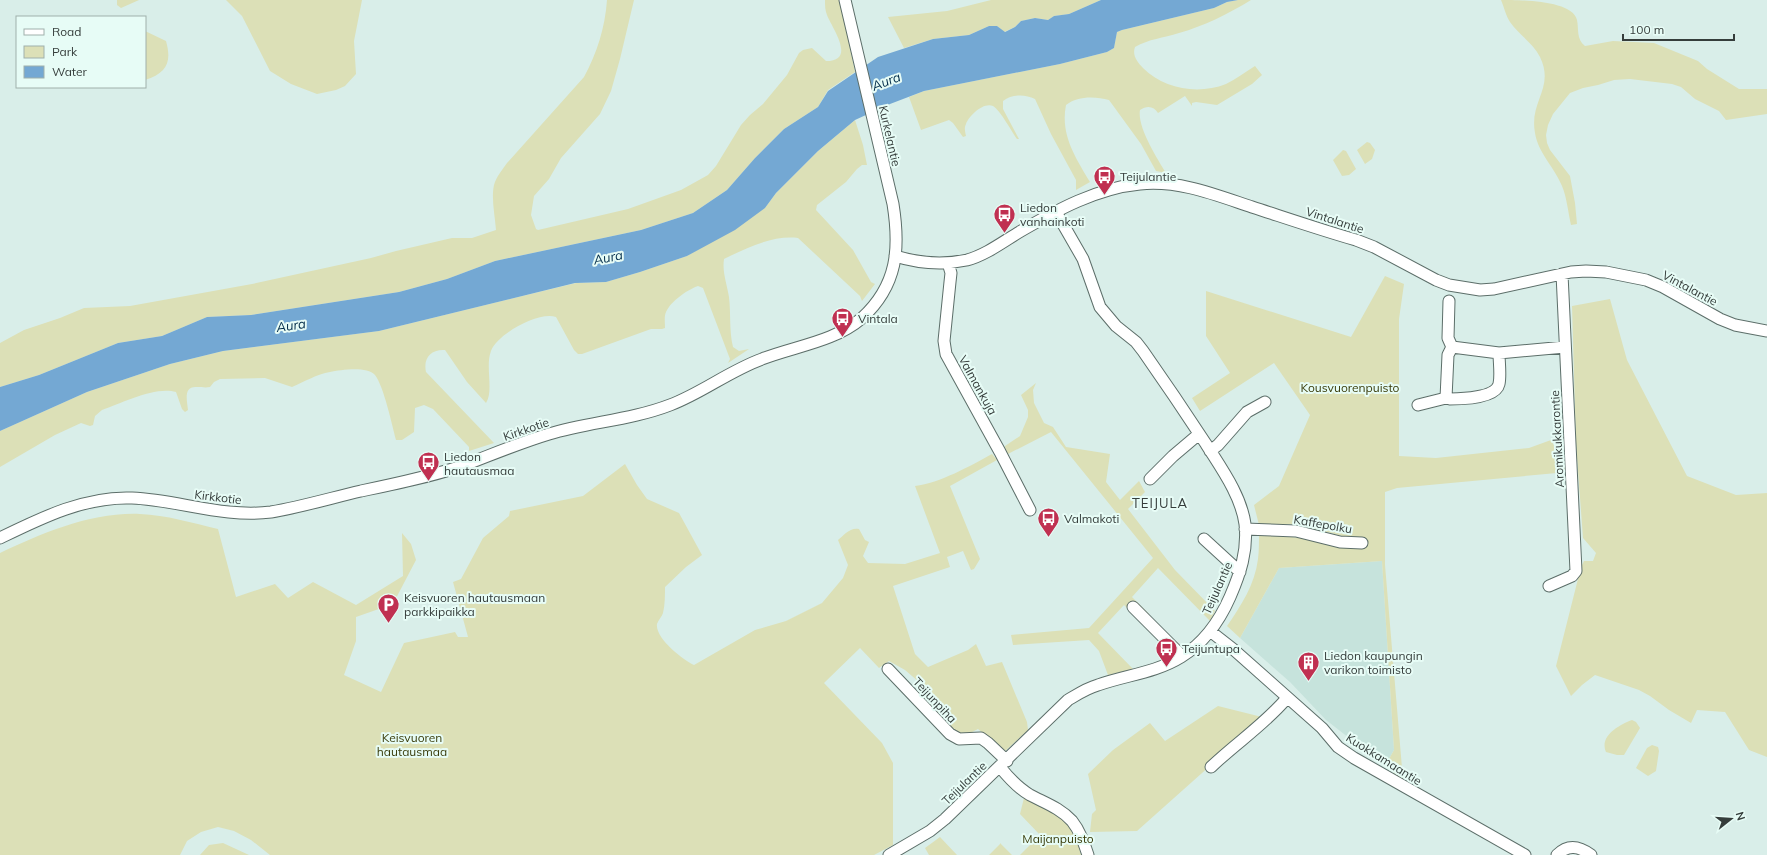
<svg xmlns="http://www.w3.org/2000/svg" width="1767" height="855" viewBox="0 0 1767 855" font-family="Mulish,sans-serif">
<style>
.built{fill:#c6e3dc}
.green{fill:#dce0b7}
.water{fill:#74a8d3}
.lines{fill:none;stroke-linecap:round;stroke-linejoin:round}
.minor-casing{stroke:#5c6e69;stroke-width:13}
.minor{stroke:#fff;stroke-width:11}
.labels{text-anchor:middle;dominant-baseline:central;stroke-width:4;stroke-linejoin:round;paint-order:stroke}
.street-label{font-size:12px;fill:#353d3b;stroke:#e7fcf6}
.poi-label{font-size:12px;fill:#353d3b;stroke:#e7fcf6;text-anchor:start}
.park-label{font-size:12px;fill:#3a3d0b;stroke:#e7fcf6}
.water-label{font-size:13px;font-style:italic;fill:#032d4a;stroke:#e7fcf6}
.neighbourhood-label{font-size:13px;letter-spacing:1px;fill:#353d3b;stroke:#e7fcf6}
</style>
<rect width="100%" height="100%" fill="#d9eee9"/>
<path class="built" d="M1382,561L1394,750L1385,766L1326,720L1290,682L1240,638L1279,568Z"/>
<path class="green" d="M117,0H139L121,8L117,5Z
M226,0H362L354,41L356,74L345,86L336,90L317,94L291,84L270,71L242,16Z
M607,0H634L620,59L611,91L600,114L561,158L549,179L534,196L531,215L536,229L538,230L628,209L681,190L708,175L716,166L741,125L750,115L763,104L787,75L799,53L803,50L812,48L826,61C857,61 832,28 827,15C825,10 825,6 825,0H840L855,72L828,90L818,107L784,129L755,158L727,190L693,213L641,230L495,261L447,279L399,292L251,315L207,317L162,336L118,343L39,375L0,387V343L24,330L60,318L84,308L130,306L252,284L371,258L396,251L452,238H472L496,230C495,216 491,198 494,185C496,177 503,169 507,163L584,77C597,53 605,28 607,0Z
M991,0H1101L1069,14L1054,16L1048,20L1035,18L1021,21L1015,27L1004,32L997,26H989L969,35L933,39L904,48L888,17L947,11Z
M1238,0H1251C1228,14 1204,26 1179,33C1163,38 1149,39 1135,47C1132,55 1137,62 1143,68C1164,89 1198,95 1226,84C1236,79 1245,72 1255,66L1262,75L1252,84L1217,105L1196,102L1192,103V106L1185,96L1158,113C1154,106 1147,105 1140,110C1137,127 1157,158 1166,173L1156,171L1141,144L1109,100C1095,96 1077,96 1066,105C1060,135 1076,158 1090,182L1076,190V180L1051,134L1035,99C1025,94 1012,94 1003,101V109L1019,139H1017C1012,132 1000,110 993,106C983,102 969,116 966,124C964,128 965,131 966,136L963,137L953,123L949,120L921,130L909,97L924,91L1060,64L1107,52L1114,48L1117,32L1122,30L1214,8L1227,2Z
M1501,0C1519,0 1573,0 1577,20C1579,29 1576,39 1585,46L1613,41L1654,43L1698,61L1707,69L1739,89H1767V114L1726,120L1719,111L1695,99L1681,87L1672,84L1630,79L1614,80L1598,85L1583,88L1570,93L1553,114L1548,125L1546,135L1547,143L1550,150L1570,176L1575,203L1577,224L1571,225C1568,212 1567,198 1562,186C1555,168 1538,153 1535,133C1529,101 1555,88 1540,57C1533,43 1519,35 1510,22C1506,16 1504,7 1501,0Z
M145,31L166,41C172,62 167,73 145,80Z
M855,120L863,145L867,165H862L857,169L846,182L817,205L816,210L853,250L871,282L875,284L862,301L860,296L798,238C773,235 746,248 724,259C722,272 727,284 729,297C731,314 729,330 733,347L739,351L749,349L728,363L730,359L703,288L698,286C687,290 671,301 666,312C664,316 665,323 665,328L662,329H651L582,354H578L574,350L556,317C539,311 497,334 491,351C485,366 494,391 486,403L467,382L445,350C431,349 423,358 426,372L494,443L469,451V447L433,409L424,405L415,408L414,432L402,440H396C392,425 384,387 375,375C367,366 341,370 330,372C317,374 304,382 292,387L265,378L220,379L214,382L210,387C205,388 202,387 197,387C183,386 187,400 188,410L185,412L182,409L176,392C155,386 122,403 102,410L95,416L93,425L90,426L81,423L55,435L0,467V431L87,392L170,364L223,351L379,331L576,283L606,282L640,272L687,256L765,208L776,193L818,151Z
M1367,142L1370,143L1375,150L1372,159L1365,164L1357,150Z
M1343,150L1346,151L1356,169L1349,175L1342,176L1333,160Z
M1385,276L1404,284L1399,319V456L1436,458L1529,448L1551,440L1568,472L1397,488L1385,492V565L1403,780L1385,766L1394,750L1382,561L1279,568L1240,638L1227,626C1241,606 1255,584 1258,559C1259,551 1259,542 1259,534L1302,538L1346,537L1297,524L1259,525L1254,505L1279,486L1310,415L1274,363L1200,411L1192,398L1230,373L1206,336V291L1351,337Z
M1610,299L1627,360L1687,476L1736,495L1767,493V757L1749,750L1725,712L1697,710L1691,723L1669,710L1650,696L1639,690L1595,675L1582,685L1571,696L1556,666L1581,567L1584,561H1593L1596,553L1583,538L1576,444L1572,306Z
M1036,383L1033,390L1034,403L1044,423L1053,427L1066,447L1110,454L1106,482L1120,500L1139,481L1145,492L1128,509L1175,570L1215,611L1210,621L1158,568L1132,597L1149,614L1141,622L1124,605L1098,633L1133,669L1108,675L1099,651L1089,640L1013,645L1011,635L1089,628L1153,558L1051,432L1006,455L1005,446L1020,436L1028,417V410L1021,395Z
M992,454L997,460L950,486L980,559L974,569L971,570L963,551L947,557L950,567L893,586L915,654L928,667L968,650L976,644L986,666L1002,662L1027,722L1028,730L1004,752L978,729L964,736L955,733L920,695L919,682L905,670L889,661L879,668L860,648L824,683L882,743L893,763V845L874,855H270L251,840L234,831L218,827L201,832L187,841L180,855H0V553C43,533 91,512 140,514C166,515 193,523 218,529L236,597L275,584L288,598L313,582L356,605L403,576L402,533L411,544L416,560L393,604L356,617V641L344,675L381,692L404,643L455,632L458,637H468L453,582L461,579L483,538L509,516L510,511L583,496L625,464L637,485L647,499L679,513L702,555L686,567L665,587C665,595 665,605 663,613C662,617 658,620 657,624C655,638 683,660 694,665L755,630L786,621L822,603L843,578L848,565L838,540C844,535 850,527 859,529L865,540L869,542L863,556L868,563L905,564L940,553L915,486C940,483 970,466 992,454Z
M1218,706L1262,717L1211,765L1137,831L1090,832L1092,814L1096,810L1088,774L1113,750L1150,723L1165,741Z
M1632,720L1636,722L1640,728L1624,755H1617L1606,752C1599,736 1619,725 1632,720Z
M1652,745L1658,747L1659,751L1656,771L1648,776L1636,768L1647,748Z
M1024,798C1057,810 1073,819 1081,855H1020L1040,835L1020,814Z
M940,837L957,855H929L925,848Z
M223,843L249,855H200L209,845Z
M1000,843L1012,855H989L1000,844Z"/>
<path class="water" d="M1101,0H1238L1227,2L1214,8L1122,30L1117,32L1114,48L1107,52L1060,64L924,91L890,104L855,120L818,151L776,193L765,208L735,230L687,256L640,272L606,282L575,283L379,331L223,351L170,364L87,392L0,431V387L39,375L118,343L162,336L207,317L251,315L399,292L447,279L495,261L641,230L693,213L727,190L755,158L784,129L818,107L828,91L878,57L933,39L969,35L989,26H997L1005,32L1015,27L1021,21L1035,18L1048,20L1054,16L1069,14Z"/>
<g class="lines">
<defs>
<path id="minor" d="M895,256C918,263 944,265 967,260C986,255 1004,241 1021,231C1057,210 1097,188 1140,184C1180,180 1216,195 1252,207C1286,218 1321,230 1356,240L1374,247L1436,280L1449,285L1480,290L1494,289L1571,272L1586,271L1606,272L1646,280L1663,287L1720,319L1735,325L1767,331
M948,263L951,273L950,282L944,341L946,354L1000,452L1030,510
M1449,301L1448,338L1452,347
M1499,353L1452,347L1448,355L1446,398L1450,399C1461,399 1496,398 1499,384C1501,375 1499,362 1499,353L1565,347
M1418,405L1446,398
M1210,451L1218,445L1247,412L1265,402
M1150,479L1173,456L1199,434
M1245,529L1296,531L1340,542L1362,543
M0,538C41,518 85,496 132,498C179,500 223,518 271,512C301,507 331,498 361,491C395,484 429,477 462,466C491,455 519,443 549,434C589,422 631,420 670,405C702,393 729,371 762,359C795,346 834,342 862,318C898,285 900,248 893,204L845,0
M1204,539L1240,572
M1549,586L1572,576L1576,571L1562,274
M1133,607L1182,656
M1210,631L1233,649L1322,728L1338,747L1354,758L1525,855
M888,669L950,734L959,739L981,738L988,743L1007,761
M1000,767C1008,777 1018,788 1030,795C1045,803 1060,808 1072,821C1080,831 1084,843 1088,855
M1211,767C1237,742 1263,726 1287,698
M889,855L930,831L945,819L1068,700C1078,694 1087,688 1098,685C1126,675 1155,673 1181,657C1204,643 1219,622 1230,597C1240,574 1248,551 1245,524C1241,495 1221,468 1206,444C1185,412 1164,381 1143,351L1136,342L1116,326L1100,307L1083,259L1056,212
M1557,855C1568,844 1579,846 1591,855"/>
</defs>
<use href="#minor" class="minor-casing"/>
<use href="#minor" class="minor"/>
</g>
<defs>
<symbol id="bus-pin" viewBox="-11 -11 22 30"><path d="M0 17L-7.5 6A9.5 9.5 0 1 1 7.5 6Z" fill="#c03051" stroke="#e7fcf6"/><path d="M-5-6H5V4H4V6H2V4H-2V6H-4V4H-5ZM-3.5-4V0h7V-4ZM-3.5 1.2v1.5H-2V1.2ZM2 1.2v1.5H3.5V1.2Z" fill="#fff"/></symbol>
<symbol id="parking-pin" viewBox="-11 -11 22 30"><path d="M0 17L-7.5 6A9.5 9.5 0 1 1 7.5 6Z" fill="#c03051" stroke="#e7fcf6"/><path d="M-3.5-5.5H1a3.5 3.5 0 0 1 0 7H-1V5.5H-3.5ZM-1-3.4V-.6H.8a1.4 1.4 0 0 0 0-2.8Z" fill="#fff"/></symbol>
<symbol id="building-pin" viewBox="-11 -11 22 30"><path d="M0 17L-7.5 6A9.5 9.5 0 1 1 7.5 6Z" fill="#c03051" stroke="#e7fcf6"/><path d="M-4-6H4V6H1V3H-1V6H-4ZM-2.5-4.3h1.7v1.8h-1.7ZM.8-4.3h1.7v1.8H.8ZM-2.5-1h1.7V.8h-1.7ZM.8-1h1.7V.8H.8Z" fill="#fff"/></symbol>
</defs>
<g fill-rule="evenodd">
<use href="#bus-pin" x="1092" y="164" width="25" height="34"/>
<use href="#bus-pin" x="992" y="202" width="25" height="34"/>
<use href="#bus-pin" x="830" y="306" width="25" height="34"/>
<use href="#bus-pin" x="416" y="450" width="25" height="34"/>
<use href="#bus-pin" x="1036" y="506" width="25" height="34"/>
<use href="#parking-pin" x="376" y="592" width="25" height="34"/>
<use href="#bus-pin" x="1154" y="636" width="25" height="34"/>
<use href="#building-pin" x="1296" y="650" width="25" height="34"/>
</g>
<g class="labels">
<g class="street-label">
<text transform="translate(890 136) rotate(77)">Kurkelantie</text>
<text transform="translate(1335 220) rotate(18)">Vintalantie</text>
<text transform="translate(1690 288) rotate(28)">Vintalantie</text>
<text transform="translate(978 385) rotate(61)">Valmankuja</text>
<text transform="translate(526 429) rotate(-19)">Kirkkotie</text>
<text transform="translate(1557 439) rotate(-93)">Aromikukkarontie</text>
<text transform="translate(218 497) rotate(7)">Kirkkotie</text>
<text transform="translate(1323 524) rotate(10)">Kaffepolku</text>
<text transform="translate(1217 588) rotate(-66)">Teijulantie</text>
<text transform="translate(935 700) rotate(47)">Teijunpiha</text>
<text transform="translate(1384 759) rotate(32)">Kuokkamaantie</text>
<text transform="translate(964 783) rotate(-44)">Teijulantie</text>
</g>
<g class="poi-label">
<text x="1120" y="176">Teijulantie</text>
<text x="1020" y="207">Liedon<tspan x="1020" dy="14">vanhainkoti</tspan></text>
<text x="858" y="318">Vintala</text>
<text x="444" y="456">Liedon<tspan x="444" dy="14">hautausmaa</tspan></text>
<text x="1064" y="518">Valmakoti</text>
<text x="404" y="597">Keisvuoren hautausmaan<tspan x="404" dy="14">parkkipaikka</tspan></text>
<text x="1182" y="648">Teijuntupa</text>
<text x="1324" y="655">Liedon kaupungin<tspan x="1324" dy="14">varikon toimisto</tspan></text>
</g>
<g class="park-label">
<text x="1350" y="387">Kousvuorenpuisto</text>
<text x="412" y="737">Keisvuoren<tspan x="412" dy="14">hautausmaa</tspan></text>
<text x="1058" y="838">Maijanpuisto</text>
</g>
<g class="water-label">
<text transform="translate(886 81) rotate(-21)">Aura</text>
<text transform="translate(608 257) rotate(-11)">Aura</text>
<text transform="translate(291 325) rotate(-8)">Aura</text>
</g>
<g class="neighbourhood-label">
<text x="1160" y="503">TEIJULA</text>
</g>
</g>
<rect x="16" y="16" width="130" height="72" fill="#e7fcf6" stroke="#a0b0ab"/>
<rect x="24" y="29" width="20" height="6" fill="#ffffff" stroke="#a0b0ab"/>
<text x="52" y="36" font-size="12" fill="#353d3b">Road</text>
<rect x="24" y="46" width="20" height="12" fill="#dce0b7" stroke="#a0b0ab"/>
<text x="52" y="56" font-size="12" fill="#353d3b">Park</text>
<rect x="24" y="66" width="20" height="12" fill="#74a8d3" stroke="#a0b0ab"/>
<text x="52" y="76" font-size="12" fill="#353d3b">Water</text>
<g transform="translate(1731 819) rotate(73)" stroke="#e7fcf6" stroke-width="3" paint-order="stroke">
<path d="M0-3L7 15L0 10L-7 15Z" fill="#353d3b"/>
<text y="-6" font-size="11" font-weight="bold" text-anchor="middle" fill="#353d3b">N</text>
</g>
<path d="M1623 34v6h111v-6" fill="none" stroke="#353d3b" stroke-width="2"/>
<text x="1629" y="34" font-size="12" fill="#353d3b" stroke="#e7fcf6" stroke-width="3" paint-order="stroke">100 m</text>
</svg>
